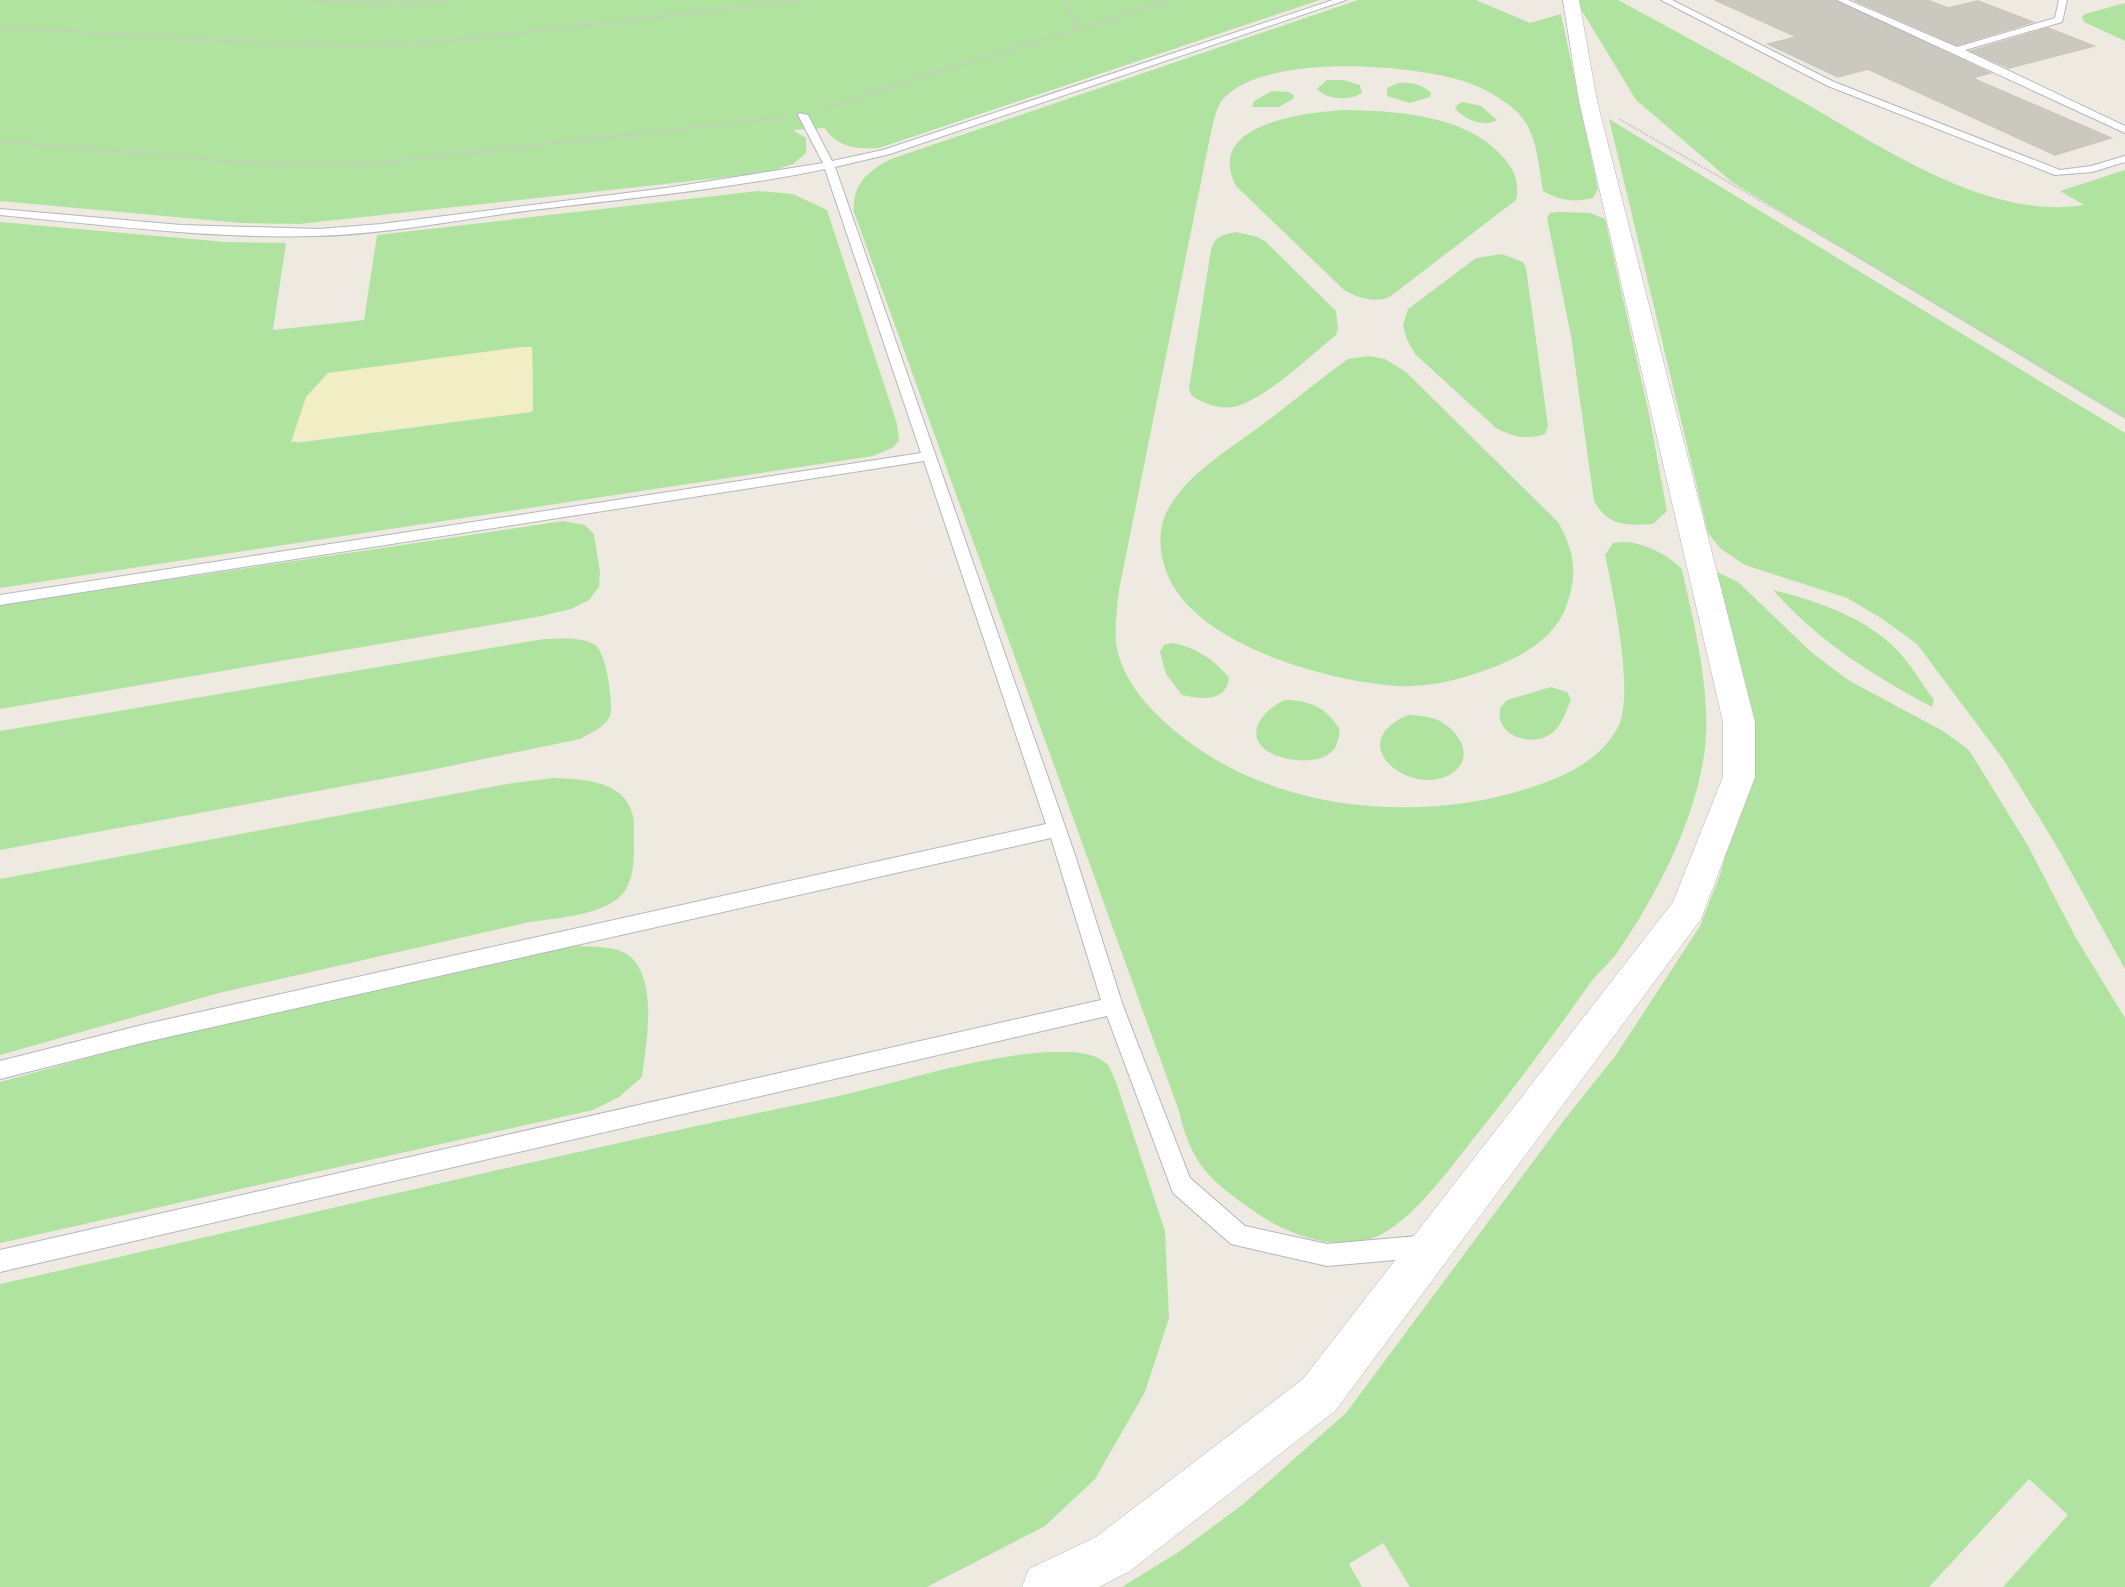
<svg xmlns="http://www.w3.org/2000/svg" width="2125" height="1587" viewBox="0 0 2125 1587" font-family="'Asap Condensed',sans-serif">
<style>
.green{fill:#b1e3a0;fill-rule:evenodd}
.sand{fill:#f1eec6}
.building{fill:#cac8bf;stroke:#cac6ba;stroke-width:1.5}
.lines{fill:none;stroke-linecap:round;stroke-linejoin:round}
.service-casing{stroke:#b4b6c0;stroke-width:2}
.minor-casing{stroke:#b4b6c0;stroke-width:1}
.path{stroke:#c9c9c9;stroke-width:2;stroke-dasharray:2 1.5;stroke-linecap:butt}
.service{fill:#fff;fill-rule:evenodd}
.minor{fill:#fff;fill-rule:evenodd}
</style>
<rect width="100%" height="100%" fill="#eeeae1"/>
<path class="green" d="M0,0H1320L879,148C854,149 840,148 824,128L793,130L806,138V153L793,164L765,173L299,224L241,223L0,201Z
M1358,0H1476L1530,23L1561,14L1598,189L1593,198C1575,203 1558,200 1543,191C1538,165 1538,133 1518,113C1504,99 1482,87 1463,81C1408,64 1267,53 1224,98C1215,107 1213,125 1210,137L1119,590C1117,610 1113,634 1118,653C1126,682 1145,704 1166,723C1260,810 1412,826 1529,788C1564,777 1602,760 1619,725C1634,692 1613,592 1605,555L1613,543C1636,538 1666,553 1682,569C1694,625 1713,697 1704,755C1694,823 1657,894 1619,950C1610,963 1597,973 1588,986C1554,1034 1519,1082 1482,1128C1455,1161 1420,1213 1382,1234C1342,1255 1289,1236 1255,1212C1211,1181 1191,1165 1179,1111L854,212C852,184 868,171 891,159Z
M1578,0H1618C1677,32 1736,64 1794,97C1877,143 1985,221 2084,205L2060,191L2125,170V419L1732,182L1636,100L1579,6Z
M2125,3V41L2084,22L2082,17L2085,14Z
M1327,80H1344L1360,85L1362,93C1350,101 1327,100 1317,89Z
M1399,83C1411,82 1422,84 1431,93L1430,97L1410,103L1387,96V88Z
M1272,91L1288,92L1294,95L1293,99L1279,107H1252L1254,101Z
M1463,102L1481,106L1497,120C1483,128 1465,119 1455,109L1458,104Z
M1343,110C1396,111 1466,114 1504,158C1514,170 1520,183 1516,200L1391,296C1376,304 1358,298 1344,290L1236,186C1204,124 1303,113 1343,110Z
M1609,119L2125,433V969L2056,845L2003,759L1917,644L1881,618L1847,598L1745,565L1721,549L1708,533Z
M758,191L793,194L827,210L897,424L899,441L892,448L873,456L0,588V222L225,242L286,243L273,330L364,320L377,235ZM522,347H532L533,410L530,412L295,443L419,361Z
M1557,212L1590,213L1605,219L1649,414L1667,511L1653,524C1625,526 1608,526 1594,501L1571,336L1547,218L1550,213Z
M1236,232L1258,237L1266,242L1336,311L1338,328L1336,335C1310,356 1273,392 1243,404C1225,412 1205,405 1191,395L1189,388L1211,250C1215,236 1222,235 1236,232Z
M1502,254L1523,262L1526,268L1548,426L1545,434C1527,440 1513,437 1496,428L1415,354L1407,340L1403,325L1408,309L1476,258Z
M1369,356L1385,359L1406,372L1558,522C1576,554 1578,578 1564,612C1552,638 1524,655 1499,665C1467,678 1432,688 1397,686C1325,681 1181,642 1163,561C1158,541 1160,519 1173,501C1195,469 1231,448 1262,425C1291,403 1319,380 1348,359Z
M563,521L585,525L594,534L600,572L599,587L589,600L571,609L537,617L0,709V605Z
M1717,572L1738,582L1811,652L1848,680L1943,731L1969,750L2027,844L2076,938L2125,1018V1587H2003L2068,1515L2029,1479L1929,1587H1410L1383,1543L1349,1564L1362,1587H1122L1180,1551L1242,1505L1346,1413L1564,1120L1616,1055L1700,926L1720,875L1736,817L1740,680Z
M1773,590C1816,601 1866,617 1898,651C1912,666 1922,684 1934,700L1932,707C1872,675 1818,641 1773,590Z
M544,639C559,639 582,636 595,645C606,651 614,705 610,716C605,728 590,733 580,739L431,770L0,850V731Z
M1171,643C1192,645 1217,661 1229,678C1226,703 1200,699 1182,695L1166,674L1160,652L1164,645Z
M1551,687L1567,692L1571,699C1566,712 1561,728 1549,735C1535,744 1508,740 1501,722C1499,719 1500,712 1500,708L1507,700Z
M1285,700C1310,700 1327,708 1340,730C1339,735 1338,743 1335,748C1323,766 1285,762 1269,752C1241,735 1265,708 1285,700Z
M1408,715C1417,715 1426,716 1435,719C1457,727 1478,757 1451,774C1411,798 1341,744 1408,715Z
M553,778C583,779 625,780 633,816C635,824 633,834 634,843C634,858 634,879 624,892C607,915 557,918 530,922L219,993L0,1055V879L513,783Z
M579,946C593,947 612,946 625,953C660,973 646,1045 642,1077L619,1097L593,1110L0,1243V1082L193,1029L548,949Z
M1048,1052C1066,1052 1093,1050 1107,1064C1111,1068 1113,1077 1116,1082L1165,1231L1169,1318L1145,1392L1095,1479L1045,1526L927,1587H0V1284C272,1223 543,1157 816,1101C893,1085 970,1057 1048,1052Z"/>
<path class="sand" d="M522,347H532L533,410L530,412L291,442L306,397L328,373Z"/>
<path class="building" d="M1715,0H1835L1990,73L1972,78L2111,138L2055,155L1868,69L1838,77L1768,44L1797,37Z
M1854,0H1927L1948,8L1978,1L2033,22L1957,45Z
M2048,28L2094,46L2009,68L1971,51Z"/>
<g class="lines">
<defs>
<path id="service" d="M1333,0H1346L890,154L835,167L1075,855L1123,1006L1190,1178L1245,1226L1327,1244L1429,1235L1437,1238L1441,1246L1437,1254L1429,1257L1327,1266L1231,1244L1173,1193L1107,1016L0,1272V1250L1101,1000L1051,838L146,1042L0,1079V1061L146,1024L1046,824L924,461L0,605V595L921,453L825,169C729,189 631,198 533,210C461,219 390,234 317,236C211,239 105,225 0,215V209L181,225L319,229L381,224L666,188L823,163L798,115L799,113L808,115L832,161L883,150Z
M1661,0H1672L1834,82L2060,170L2091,166L2125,156V162L2092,172L2055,175L1828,86Z
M1837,0H1848L1957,47L2055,18L2059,0H2067L2062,22L1965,50L2125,126V133Z"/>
<path id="minor" d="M1563,0H1579L1597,101L1755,722V777L1701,919L1335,1411L1130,1571L1099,1587H1022L1029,1569L1096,1537L1303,1379L1673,902L1723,777V722L1579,101Z"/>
</defs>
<use href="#service" class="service-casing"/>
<use href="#minor" class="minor-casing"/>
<path class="path" d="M309,0L408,5L451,0
M1061,0L1072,12L1077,29
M0,27L298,45L363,46L437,42L804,0
M821,109L1170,0
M1619,119L1843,248L2125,416
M0,141L214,160L303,165L380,163L785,117"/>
<use href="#service" class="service"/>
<use href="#minor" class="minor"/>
</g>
</svg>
